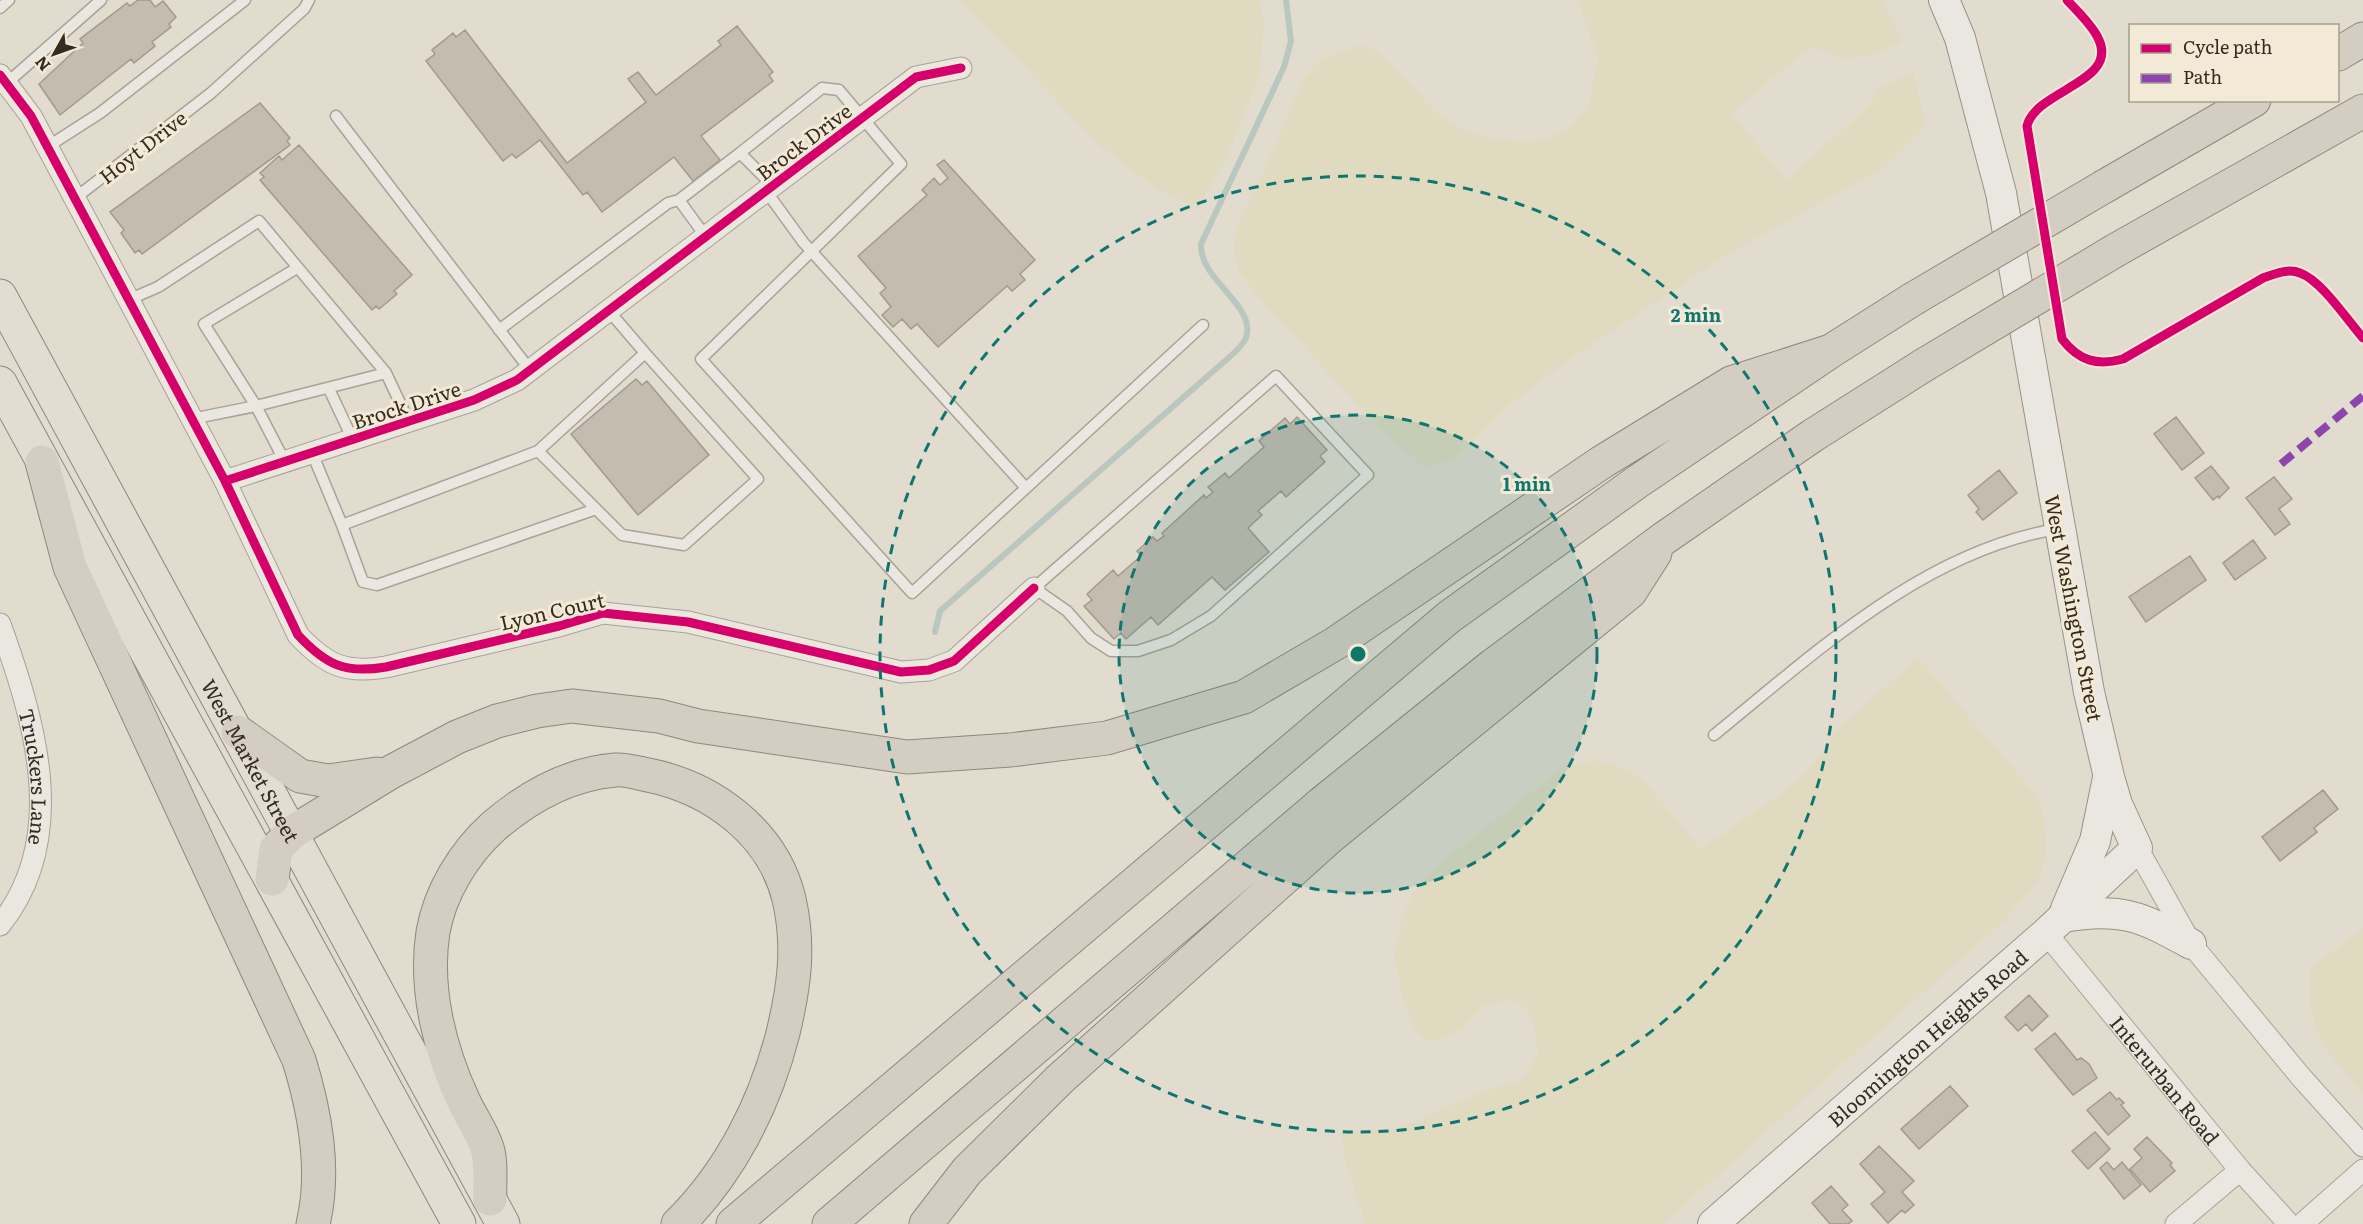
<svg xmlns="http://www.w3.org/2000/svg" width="2363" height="1224" viewBox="0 0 2363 1224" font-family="Literata,serif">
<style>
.farmland{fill:#e0dac1}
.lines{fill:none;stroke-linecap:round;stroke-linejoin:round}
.stream{stroke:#b9c7bf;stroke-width:6}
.building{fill:#c5bcb0;stroke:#a2998f;stroke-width:1.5}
.lane-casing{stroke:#a8a297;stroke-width:13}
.street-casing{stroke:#a8a297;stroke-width:23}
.secondary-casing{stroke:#979188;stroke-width:32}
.primary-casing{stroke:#8d877e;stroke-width:35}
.highway-casing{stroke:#8d877e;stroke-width:35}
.lane{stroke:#eae7e0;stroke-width:10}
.street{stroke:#eae7e0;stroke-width:21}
.secondary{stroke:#eae7e0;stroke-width:30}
.primary{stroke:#e2ddd2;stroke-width:33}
.highway{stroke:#d4cdc1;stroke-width:33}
.highway-bridge-casing{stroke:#8d877e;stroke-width:35;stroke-linecap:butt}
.highway-bridge{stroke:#d4cdc1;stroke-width:33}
.quiet{stroke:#8e44ad;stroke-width:8;stroke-dasharray:15 8;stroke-linecap:butt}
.cycleway-casing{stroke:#f2ead6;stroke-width:13}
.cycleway{stroke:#d6006c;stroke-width:9}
.ring{fill:none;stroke:#0f766e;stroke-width:3;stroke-dasharray:10 8}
.labels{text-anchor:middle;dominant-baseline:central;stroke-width:6;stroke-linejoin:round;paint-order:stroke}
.street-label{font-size:20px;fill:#362b20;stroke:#f2ead6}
.centre{fill:#0f766e;stroke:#f2ead6;stroke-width:3}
.ring-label{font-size:18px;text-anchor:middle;font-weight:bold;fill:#0f766e;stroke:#f2ead6;stroke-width:6;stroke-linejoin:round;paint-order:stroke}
</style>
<rect width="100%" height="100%" fill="#e2dccf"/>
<path class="farmland" d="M961,0H1259L1264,24L1259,78L1227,157L1199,207L1158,190L1094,141Z
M1578,0H1882L1902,42L1869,56L1837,58L1828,51L1812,48L1801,54L1731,114L1787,180L1870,105L1878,89L1913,71L1926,126L1886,166L1724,257L1572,358L1510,404L1454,460L1424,467L1381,430L1264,304L1239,272L1233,244L1239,221L1259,183L1304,78L1319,60L1364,44L1379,53L1441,117L1464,130L1484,137L1527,142L1550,137L1572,126L1589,103L1598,58Z
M1918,657L2037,796L2044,819L2047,847L2041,877L2003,922L1663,1224H1365L1345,1159L1341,1132L1390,1129L1416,1122L1473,1095L1523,1079L1538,1055L1534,1024L1528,1011L1518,1002L1510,1000L1500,1001L1484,1006L1463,1027L1444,1039L1429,1041L1415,1030L1402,996L1394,953L1403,915L1412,894L1434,868L1560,770L1592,760L1618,766L1642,779L1701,849L1786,790L1807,772L1841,726Z
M2363,928V1093L2328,1052L2319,1036L2310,1008L2311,968Z"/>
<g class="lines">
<path class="stream" d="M935,632L940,611L1234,353C1238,349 1244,343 1246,338C1257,305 1199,280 1201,244L1284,67L1291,41L1286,0"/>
</g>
<path class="building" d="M138,0H150L155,7L163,1L176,17L169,24L171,27L152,42L155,46L134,63L131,59L60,115L39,84L83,43L80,39L127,3L130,6Z
M737,26L773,72L769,75L773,81L701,136L720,160L693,181L674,157L602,212L587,192L583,195L540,140L516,158L512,154L503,161L426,61L435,54L432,50L453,33L456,37L465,30L567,163L646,102L628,79L638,72L656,95L721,45L718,41Z
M260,103L290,138L287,141L290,145L142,254L139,250L135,253L121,233L124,230L110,212Z
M299,145L412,275L394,291L397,294L379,309L376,306L372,310L260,180L264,177L260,173L279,156L282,160Z
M944,160L1035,260L1020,274L1025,280L1012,291L1007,286L938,347L917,324L911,329L902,319L893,327L882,315L891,307L880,293L886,288L858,256L927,195L922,190L934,178L940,185L948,178L937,165Z
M636,379L642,385L647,381L709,455L638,515L571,434Z
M1297,417L1327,450L1320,456L1325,462L1286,497L1281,491L1258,511L1262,515L1248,528L1269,552L1225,590L1212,577L1158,625L1151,617L1126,639L1121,633L1114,639L1084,606L1092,600L1087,594L1113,570L1118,576L1141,556L1137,551L1153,537L1157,541L1164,536L1162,533L1204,495L1206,498L1213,492L1208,487L1225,473L1229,478L1264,447L1259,441L1285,418L1290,424Z
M2176,417L2204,453L2182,470L2154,434Z
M2211,466L2229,488L2219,498L2218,496L2213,500L2195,478Z
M1999,470L2017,493L1983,520L1976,512L1979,509L1968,495Z
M2274,477L2292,499L2279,509L2290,524L2275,535L2246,498Z
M2253,540L2266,558L2235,580L2223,563Z
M2190,556L2206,580L2146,622L2129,597Z
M2323,790L2338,809L2314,828L2317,832L2280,861L2262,837Z
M2029,995L2048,1016L2032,1031L2026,1024L2018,1031L2005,1017Z
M2055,1033L2077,1060L2081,1058L2089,1064L2097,1078L2073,1095L2035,1049Z
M1950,1086L1968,1106L1919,1149L1901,1129Z
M2110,1092L2117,1100L2119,1098L2124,1103L2121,1105L2130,1116L2108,1135L2087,1110Z
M2095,1132L2110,1149L2088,1169L2072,1151Z
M2147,1137L2172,1163L2170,1165L2175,1171L2150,1192L2130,1169L2142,1158L2134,1149Z
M1879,1146L1914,1181L1902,1192L1914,1205L1905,1213L1902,1210L1888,1223L1871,1204L1885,1192L1860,1164Z
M2107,1162L2114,1170L2122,1162L2141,1185L2124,1199L2100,1168Z
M1831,1186L1848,1205L1842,1210L1852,1221L1848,1224H1830L1812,1203Z"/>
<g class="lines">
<defs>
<path id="lane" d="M0,8L9,0
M8,82L101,0
M336,116L530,370
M47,147L100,113L245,0
M740,153L822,88L839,90L901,164L701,359L912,593L1203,325
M766,191L803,242L1026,488
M74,199L211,93L304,9L309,0
M679,200L740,153L773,186
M297,268L204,324L256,406L386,373
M128,300L158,287L259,221L386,373L409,422
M609,311L645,353L538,451L622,535L684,545L758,479L645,353
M499,330L668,203L679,200L706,237
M1276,376L1368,475L1211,616L1171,640L1138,651H1111L1091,638L1067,611L1034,588Z
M329,389L353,440
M191,419L256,406L285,462
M312,453L342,525L538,451
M342,525L363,582L377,585L596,509
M1714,735C1815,653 1924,551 2057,529"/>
<g id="street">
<path d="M0,75L31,116L225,481L298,635C326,665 345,674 386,667L559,626L603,613L688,622L901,672L929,670L954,661L1034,588"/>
<path d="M225,481L474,400L517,380L916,77L961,68"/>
<path id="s1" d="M0,624C34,719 71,837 0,925"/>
<path d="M2137,848L2191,944L2301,1077L2363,1146"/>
<path id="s2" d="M2046,933L2240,1170L2289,1224"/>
<path d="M2176,1224L2240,1170"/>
<path d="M2302,1224L2363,1170"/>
</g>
<g id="secondary">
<path d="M2066,909L2095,841L2108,778"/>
<path d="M2063,917C2120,907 2141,916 2191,944"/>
<path id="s3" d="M1713,1224L2046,933L2137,848L2117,804L2109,777L2089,692L2001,193L1960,38L1944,0"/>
</g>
<g id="primary">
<path id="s4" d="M0,296L503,1224"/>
<path d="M0,383L459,1224"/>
</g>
<path id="highway" d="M2338,54L2363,39
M2105,186L2254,100
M2116,250L2363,111
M42,462L70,567L299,1060C315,1112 326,1170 313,1224
M238,732L300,776L328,781L377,774
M272,879L276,849L291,833L391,772L457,737L497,721L537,711L572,706L659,716L698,726L907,757L1010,750L1107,738L1244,697L1336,643L1602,462L1731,383L1831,351
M490,1199C489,1183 492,1163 487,1148C482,1132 471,1117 464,1102C440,1051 424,989 433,932C440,892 464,853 494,826C529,796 568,774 615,770C625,769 638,773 648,775C713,788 773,833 789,899C800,947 794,987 783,1033C765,1104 730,1173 678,1224
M733,1224L1449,617L1637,482L1831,351L1913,299
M829,1224L1322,803L1492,666L1663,539L1812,436L1924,365
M926,1224L967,1171L1060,1079L1330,837L1630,592L1655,553"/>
</defs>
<use href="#lane" class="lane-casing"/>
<use href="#street" class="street-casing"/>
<use href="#secondary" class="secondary-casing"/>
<use href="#primary" class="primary-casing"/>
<use href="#highway" class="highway-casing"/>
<use href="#lane" class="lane"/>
<use href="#street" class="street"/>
<use href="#secondary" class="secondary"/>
<use href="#primary" class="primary"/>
<use href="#highway" class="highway"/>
<defs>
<path id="highway-bridge" d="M1913,299L2105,186
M1924,365L2116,250"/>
</defs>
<use href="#highway-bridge" class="highway-bridge-casing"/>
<use href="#highway-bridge" class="highway-bridge"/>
<path class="quiet" d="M2281,464L2363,396"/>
<defs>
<path id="cycleway" d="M2067,0C2077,11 2090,23 2097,36C2123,82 2036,89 2027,126L2062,339C2079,361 2097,366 2123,359L2263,278C2274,274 2288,268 2300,273C2321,280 2348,321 2363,338
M0,75L31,116L225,481L298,635C326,665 345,674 386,667L559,626L603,613L688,622L901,672L929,670L954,661L1034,588
M225,481L474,400L517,380L916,77L961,68"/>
</defs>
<use href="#cycleway" class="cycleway-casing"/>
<use href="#cycleway" class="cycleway"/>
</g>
<circle cx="1358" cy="654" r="239" fill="#0f766e" fill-opacity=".12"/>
<g class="ring">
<circle cx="1358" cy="654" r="239"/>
<circle cx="1358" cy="654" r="478"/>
</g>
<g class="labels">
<g class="street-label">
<text transform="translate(803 141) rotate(-37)">Brock Drive</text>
<text transform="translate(142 146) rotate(-38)">Hoyt Drive</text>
<text transform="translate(406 404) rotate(-18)">Brock Drive</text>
<text transform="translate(2075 608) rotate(79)">West Washington Street</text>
<text transform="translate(552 610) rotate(-13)">Lyon Court</text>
<text stroke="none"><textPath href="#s4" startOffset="528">West Market Street</textPath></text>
<text stroke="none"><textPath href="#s1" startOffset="158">Truckers Lane</textPath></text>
<text stroke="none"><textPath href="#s3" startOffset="284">Bloomington Heights Road</textPath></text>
<text stroke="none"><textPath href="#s2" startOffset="189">Interurban Road</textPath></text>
</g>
</g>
<circle cx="1358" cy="654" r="9" class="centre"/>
<g class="ring-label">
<text x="1696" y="322">2 min</text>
<text x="1527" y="491">1 min</text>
</g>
<rect x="2129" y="24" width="210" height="78" fill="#f2ead6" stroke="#a79e8d" stroke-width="1.5"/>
<rect x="2141" y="44" width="30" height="9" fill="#d6006c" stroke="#a79e8d" stroke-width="1.5"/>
<text x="2183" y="54" font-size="18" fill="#362b20">Cycle path</text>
<rect x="2141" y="74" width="30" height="9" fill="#8e44ad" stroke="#a79e8d" stroke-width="1.5"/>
<text x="2183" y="84" font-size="18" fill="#362b20">Path</text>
<g transform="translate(54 54) rotate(230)" stroke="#f2ead6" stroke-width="4.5" paint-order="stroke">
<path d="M0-4.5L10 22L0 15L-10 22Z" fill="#362b20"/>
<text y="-9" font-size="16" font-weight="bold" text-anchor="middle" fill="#362b20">N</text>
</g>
</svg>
